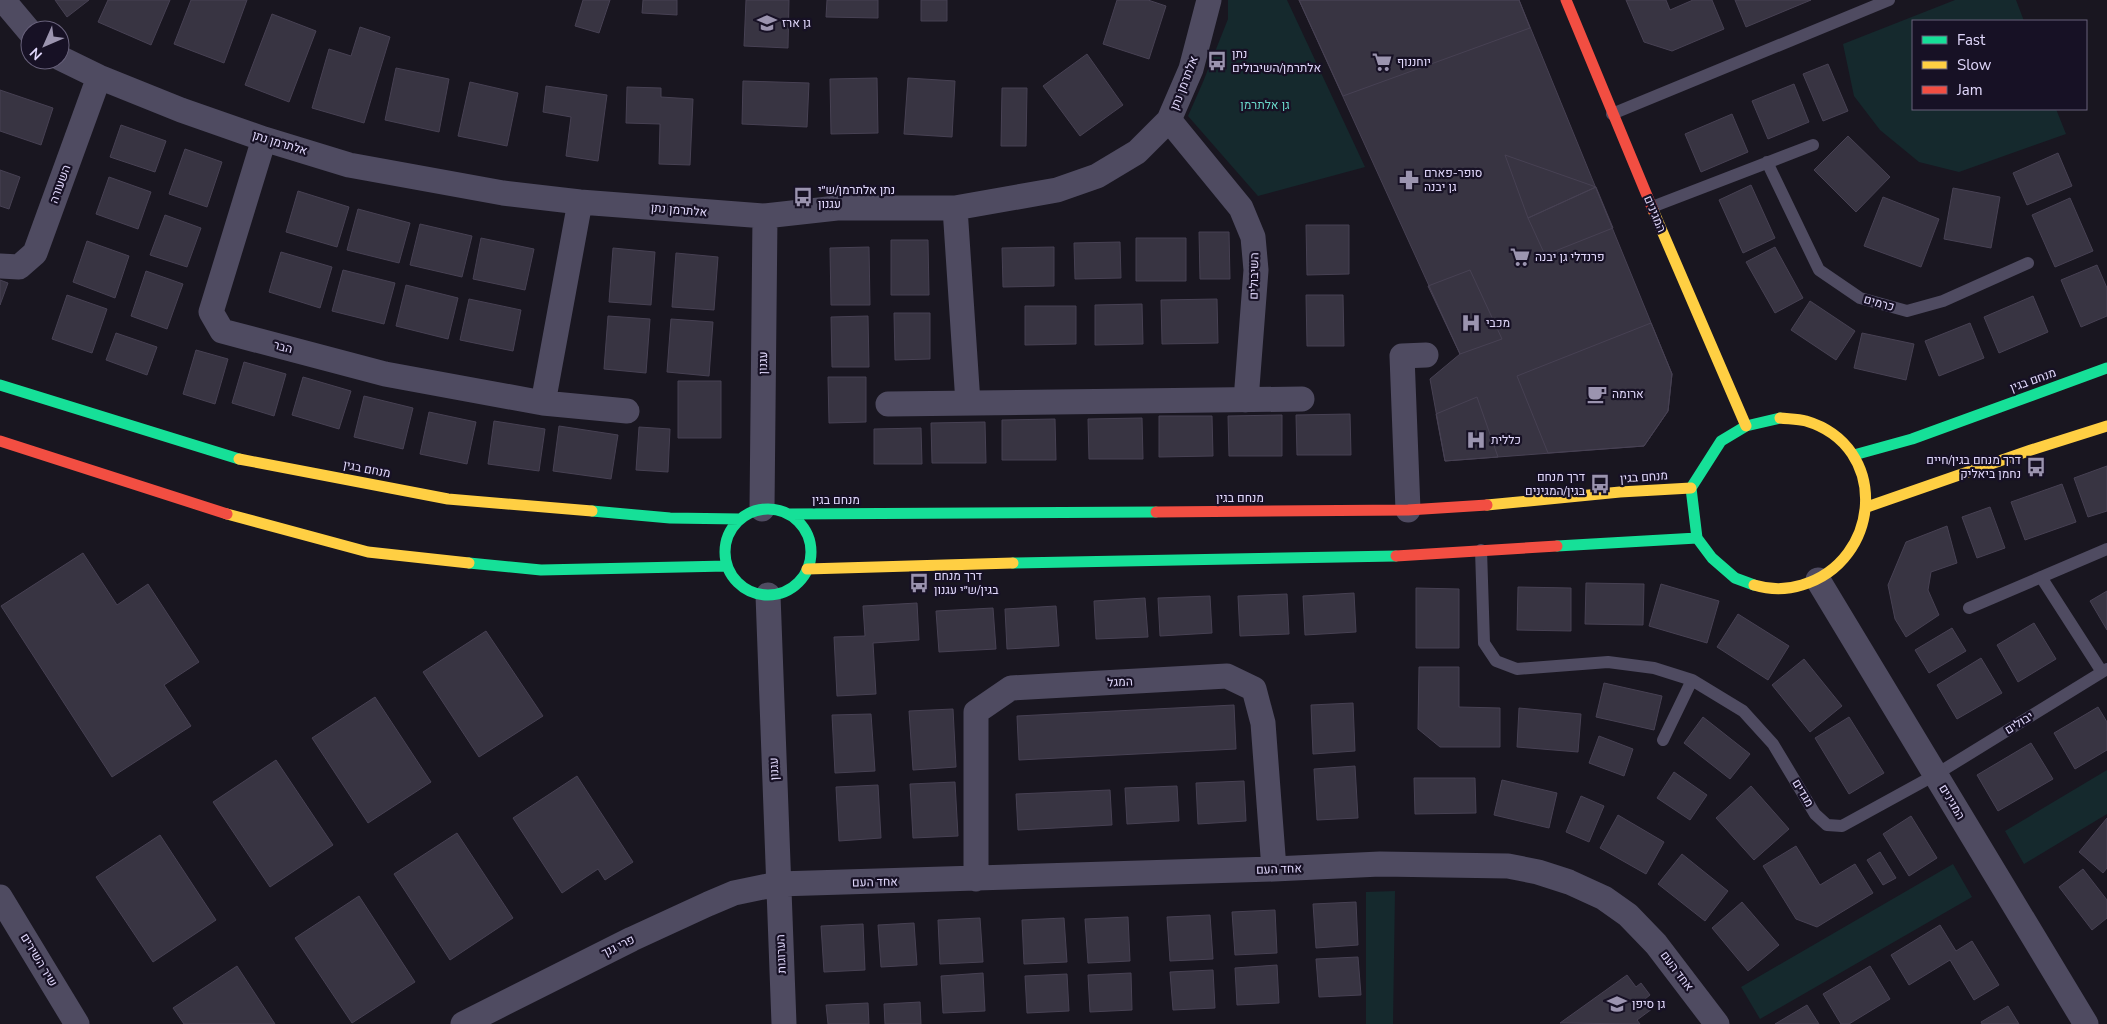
<svg xmlns="http://www.w3.org/2000/svg" width="2107" height="1024" viewBox="0 0 2107 1024" font-family="'Nunito Sans',Heebo,sans-serif">
<style>
.green{fill:#15292d}
.building{fill:#383442;stroke:#474153}
.lines{fill:none;stroke-linecap:round;stroke-linejoin:round}
.lane{stroke:#4f4b61;stroke-width:12}
.street{stroke:#4f4b61;stroke-width:25}
.fast{stroke:#16e098;stroke-width:11}
.slow{stroke:#ffcf43;stroke-width:11}
.jam{stroke:#f24e42;stroke-width:11}
.labels{text-anchor:middle;dominant-baseline:central;stroke-width:4.5;stroke-linejoin:round;paint-order:stroke}
.poi-label{font-size:12px;fill:#e1d8fc;stroke:#171125;text-anchor:start}
.street-label{font-size:12px;fill:#e1d8fc;stroke:#171125}
.park-label{font-size:12px;fill:#69d7ca;stroke:#171125}
</style>
<rect width="100%" height="100%" fill="#191620"/>
<path class="green" d="M1228,0H1287L1365,167L1258,196L1188,116L1203,82L1228,19Z
M1955,0H2016L2024,21H1913V109H2056L2066,134L1959,172L1919,162L1880,130L1854,96L1843,44Z
M2107,770V814L2024,864L2005,831Z
M1953,864L1972,897L1760,1019L1741,987Z
M1395,891L1393,1024H1366V892Z"/>
<path class="building" d="M55,0H89L67,17Z
M108,0H170L151,45L98,22Z
M191,0H247L224,63L174,44Z
M583,0H610L599,33L575,26Z
M643,0H677V15L642,13Z
M746,0H789L788,48L744,46Z
M827,0H878V18L826,17Z
M921,0H947V21H921Z
M1117,0H1148L1166,6L1149,59L1103,44Z
M1299,0H1519L1672,374L1668,411L1644,446L1445,461L1430,379L1460,354Z
M1299,0H1519L1530,28L1343,96Z
M1626,0H1666L1670,10L1693,0H1712L1724,29L1672,51L1644,42Z
M1735,0H1811L1746,27Z
M272,14L316,31L289,102L245,85Z
M360,27L390,37L364,123L312,108L329,49L351,56Z
M1087,54L1123,105L1080,136L1043,86Z
M1828,64L1848,111L1823,121L1803,74Z
M396,68L449,79L439,132L385,120Z
M877,78L878,133L831,134L830,79Z
M908,78L955,81L952,137L904,134Z
M743,81L809,83L807,127L742,124Z
M470,82L518,93L507,146L458,136Z
M1794,84L1809,122L1768,139L1752,101Z
M546,86L607,95L598,161L566,156L571,117L543,112Z
M627,87L661,88V97L693,99L690,165L659,164L660,124L626,123Z
M1002,88H1027L1026,146H1001Z
M0,90L53,108L41,145L0,131Z
M1732,114L1748,152L1701,172L1685,134Z
M121,125L166,141L155,172L110,157Z
M1848,136L1890,177L1856,212L1814,170Z
M185,149L222,162L207,207L169,194Z
M2058,153L2072,186L2027,205L2013,173Z
M1505,155L1596,187L1528,218Z
M0,170L20,177L9,209L0,206Z
M109,177L151,192L138,229L96,214Z
M1751,185L1775,238L1743,253L1719,200Z
M1596,187L1613,228L1545,255L1528,218Z
M1953,188L2000,197L1991,248L1944,239Z
M298,191L349,207L337,247L286,232Z
M1883,197L1939,219L1921,267L1864,246Z
M2070,198L2093,251L2055,267L2032,215Z
M358,209L410,223L399,263L347,250Z
M165,215L201,228L187,267L150,255Z
M420,224L472,236L462,277L410,265Z
M1306,225H1349V274L1307,275Z
M1199,232H1229L1230,279H1200Z
M481,238L534,249L525,290L473,279Z
M1136,238H1186V281H1136Z
M891,240H928L929,295H891Z
M87,241L129,256L115,298L73,282Z
M1120,242L1121,278L1075,279L1074,243Z
M869,247L870,305H831L830,248Z
M1054,247V286L1003,287L1002,248Z
M1775,247L1803,298L1775,313L1746,262Z
M613,248L655,252L651,305L609,302Z
M281,252L332,267L320,308L269,292Z
M676,253L718,257L714,310L672,307Z
M2097,265L2107,288V316L2081,327L2061,280Z
M343,270L395,283L384,324L332,311Z
M1470,270L1502,339L1460,354L1428,286Z
M146,271L183,284L167,329L131,316Z
M0,280L8,283L0,305Z
M406,285L458,298L448,339L396,326Z
M67,295L107,309L92,353L52,339Z
M1306,295H1343L1344,346H1307Z
M2033,296L2048,332L1999,353L1984,317Z
M469,299L521,310L513,351L460,340Z
M1217,299L1218,343L1162,344L1161,300Z
M1810,301L1855,331L1836,360L1791,330Z
M1142,304L1143,344L1095,345V305Z
M1025,306H1076V344L1025,345Z
M894,313H930V359L895,360Z
M608,316L650,319L646,373L604,369Z
M868,316L869,367H832L831,317Z
M671,319L713,322L709,376L667,372Z
M1651,323L1672,374L1668,411L1644,446L1548,453L1517,376Z
M1970,323L1984,358L1939,376L1925,341Z
M116,333L157,347L147,375L106,360Z
M1862,333L1914,344L1906,380L1854,368Z
M196,350L228,359L215,404L183,394Z
M244,362L286,374L274,416L232,403Z
M303,377L351,391L339,429L292,415Z
M828,377H866V422L829,423Z
M678,381H721V438H678Z
M364,396L413,408L403,449L354,437Z
M1477,397L1498,457L1445,461L1436,414Z
M429,412L476,422L467,464L420,454Z
M1350,414L1351,455H1297L1296,415Z
M1282,415V456H1229L1228,416Z
M1159,416H1212L1213,456L1159,457Z
M1142,418L1143,459H1089L1088,419Z
M1055,419L1056,460H1002V420Z
M494,421L545,429L539,471L488,464Z
M985,422L986,463H932L931,423Z
M559,426L618,435L611,479L553,471Z
M639,427L670,429L668,472L636,470Z
M921,428L922,464H874V429Z
M2107,466V511L2088,517L2074,478Z
M2062,484L2076,522L2025,540L2011,502Z
M1990,507L2005,548L1977,558L1962,517Z
M1947,526L1957,563L1931,572L1928,590L1939,615L1906,637L1895,619L1888,585L1906,542Z
M83,553L117,605L148,584L199,662L164,685L191,726L112,777L1,606Z
M1586,583L1644,584L1643,625L1585,624Z
M1661,584L1719,601L1707,643L1649,626Z
M1518,587L1571,588V631L1517,630Z
M1416,588L1459,589V648H1416Z
M2107,591V630L2090,601Z
M1354,593L1356,632L1305,635L1303,596Z
M1287,594L1289,634L1240,636L1238,596Z
M1210,596L1212,633L1160,636L1158,598Z
M1145,598L1148,637L1096,639L1094,601Z
M917,603L919,640L873,643L876,694L837,696L834,637L865,636L863,606Z
M1056,606L1059,646L1007,649L1005,609Z
M993,608L996,649L939,652L936,611Z
M1738,614L1789,646L1768,680L1717,647Z
M2034,623L2056,659L2018,682L1997,645Z
M1952,628L1966,651L1929,673L1915,650Z
M486,631L543,716L479,757L423,672Z
M1981,658L2002,693L1957,719L1937,685Z
M1804,659L1842,706L1810,732L1772,685Z
M1419,667H1459V707L1500,708V747H1440L1418,729Z
M1604,683L1662,696L1654,730L1596,717Z
M375,697L431,782L368,823L312,738Z
M1353,703L1355,751L1313,754L1311,705Z
M1234,705L1236,749L1019,760L1017,716Z
M2098,707L2107,722V750L2075,769L2054,733Z
M1519,708L1581,714L1578,752L1517,747Z
M953,709L956,767L913,770L909,711Z
M871,714L875,771L835,773L832,715Z
M1703,717L1750,754L1730,779L1684,743Z
M1849,717L1884,773L1849,794L1815,738Z
M1599,736L1633,749L1624,776L1589,763Z
M2031,743L2053,779L1998,811L1977,775Z
M276,760L333,845L270,887L213,802Z
M1355,766L1358,818L1317,820L1314,769Z
M1674,772L1707,795L1690,820L1657,798Z
M577,776L633,862L605,880L598,869L562,893L513,818Z
M1414,778H1475L1476,813L1415,814Z
M1502,780L1557,793L1549,828L1494,815Z
M1244,781L1246,821L1198,824L1196,783Z
M955,782L958,836L913,838L910,784Z
M878,785L881,838L839,841L836,787Z
M1177,786L1179,821L1127,824L1125,788Z
M1751,786L1789,829L1754,860L1716,818Z
M1110,790L1112,825L1018,830L1016,794Z
M1581,796L1604,806L1589,842L1566,832Z
M1618,815L1664,842L1646,874L1600,848Z
M1911,816L1937,858L1909,876L1883,834Z
M2107,818V868L2103,873L2079,852Z
M457,833L513,918L450,960L394,874Z
M160,835L216,920L153,962L96,877Z
M1796,846L1820,885L1855,864L1873,893L1817,927L1796,919L1763,866Z
M1880,852L1896,878L1883,885L1867,860Z
M1682,854L1728,891L1705,921L1658,884Z
M2083,869L2107,900V918L2092,930L2059,887Z
M359,896L415,982L352,1023L295,938Z
M1356,902L1358,945L1316,948L1313,904Z
M1742,902L1779,945L1748,971L1712,928Z
M1275,910L1277,953L1235,955L1232,912Z
M1210,915L1213,959L1170,961L1167,917Z
M1128,917L1130,961L1088,963L1085,919Z
M980,918L983,962L940,964L938,920Z
M1064,918L1067,962L1024,964L1022,920Z
M914,923L917,965L881,967L878,925Z
M863,924L865,970L824,972L821,926Z
M1940,925L1956,951L1972,941L1999,985L1974,1000L1950,960L1909,985L1891,955Z
M1358,957L1361,995L1319,997L1316,959Z
M1277,965L1279,1003L1237,1005L1235,968Z
M237,966L275,1024H184L173,1008Z
M1870,966L1890,999L1849,1024H1841L1823,994Z
M1213,970L1215,1008L1173,1010L1170,972Z
M983,973L985,1011L943,1013L941,976Z
M1131,973L1132,1010L1090,1012L1088,975Z
M1067,974L1069,1011L1027,1013L1025,976Z
M1627,975L1636,987L1641,983L1650,995L1645,999L1652,1009L1637,1020L1640,1024L1560,1023Z
M920,1002L921,1024H885L884,1004Z
M868,1003L869,1024H828L826,1005Z
M1807,1005L1819,1024H1775Z
M2008,1006L2019,1024H1982L1981,1022Z"/>
<g class="lines">
<path class="lane" d="M1612,114L1889,0
M1767,162L1819,270L1860,298L1907,311L1943,301L2028,263
M1652,207L1813,145
M1481,550L1484,643L1496,661L1517,669L1608,662L1654,668L1692,680L1743,711L1773,744L1815,814L1827,825L1842,826L1935,775L2107,669
M2041,577L2102,672
M1969,608L2107,549
M1663,740L1692,680"/>
<path class="street" d="M3,0L30,32
M60,58L99,77L181,110L264,139L349,165L503,193L580,202L765,216L837,208H955L1057,190L1097,176L1137,152L1169,120L1191,69L1209,0
M1169,120L1241,208L1253,237L1256,270L1246,400
M264,139L211,312L222,331L385,374L543,403L627,411
M955,208L968,403
M0,266L19,267L35,253L99,77
M543,403L580,202
M888,404L1302,399
M762,509L765,216
M1408,510L1402,356L1426,355
M1818,580L2086,1024
M768,595L784,1024
M976,879V712L1011,688L1227,676L1254,689L1263,723L1274,869
M0,897L77,1024
M463,1024L632,939L708,904L734,893L778,884L1274,869L1380,864L1508,866L1538,872L1569,882L1604,898L1628,915L1656,944L1717,1024"/>
<path class="fast" d="M0,385L239,459
M1854,455L1912,439L2107,368
M725 552a43 43 0 1 1 86 0a43 43 0 1 1-86 0Z
M592,511L670,518L740,519
M789,514L1156,512
M1557,546L1697,538
M469,563L541,570L727,566
M1013,563L1396,556
M1754,585L1735,578L1712,558L1697,538L1691,488L1721,441L1746,426L1780,418"/>
<path class="slow" d="M1653,210L1746,426
M239,459L448,499L592,511
M1487,505L1620,492L1691,488
M1867,507L2031,450L2107,426
M227,514L368,552L469,563
M807,569L1013,563
M1754,585C1771,590 1786,590 1802,585C1882,561 1890,446 1806,421C1798,419 1788,419 1780,418"/>
<path class="jam" d="M1566,0L1653,210
M0,441L227,514
M1156,512L1408,510L1487,505
M1396,556L1557,546"/>
</g>
<defs>
<symbol id="school-bare" viewBox="-9 -9 18 18"><path d="M0-5L7-2L0 1L-7-2ZM-4 1L0 2.5L4 1V4Q0 6-4 4Z" fill="#9b94af" stroke="#171125" stroke-width="2.5" paint-order="stroke"/></symbol>
<symbol id="bus-bare" viewBox="-9 -9 18 18"><path d="M-5-6H5V4H4V6H2V4H-2V6H-4V4H-5ZM-3.5-4V0h7V-4ZM-3.5 1.2v1.5H-2V1.2ZM2 1.2v1.5H3.5V1.2Z" fill="#9b94af" stroke="#171125" stroke-width="2.5" paint-order="stroke"/></symbol>
<symbol id="supermarket-bare" viewBox="-9 -9 18 18"><path d="M-6-5.5h2.5l.6 2H6L4.5 2H-2.5L-4.4-4H-6ZM-1.5 3.2a1.3 1.3 0 1 0 .1 0ZM3 3.2a1.3 1.3 0 1 0 .1 0Z" fill="#9b94af" stroke="#171125" stroke-width="2.5" paint-order="stroke"/></symbol>
<symbol id="pharmacy-bare" viewBox="-9 -9 18 18"><path d="M-2-6h4v4h4v4h-4v4h-4v-4h-4v-4h4Z" fill="#9b94af" stroke="#171125" stroke-width="2.5" paint-order="stroke"/></symbol>
<symbol id="hospital-bare" viewBox="-9 -9 18 18"><path d="M-5-5h3v3.5h4V-5h3V5h-3V1.5h-4V5h-3Z" fill="#9b94af" stroke="#171125" stroke-width="2.5" paint-order="stroke"/></symbol>
<symbol id="cafe-bare" viewBox="-9 -9 18 18"><path d="M-5.5-4.5H6V0H3Q3 3.5 0 3.5H-2.5Q-5.5 3.5-5.5 0ZM3-3.2v2h1.7v-2ZM-6 4.5H4V6H-6Z" fill="#9b94af" stroke="#171125" stroke-width="2.5" paint-order="stroke"/></symbol>
</defs>
<g fill-rule="evenodd">
<use href="#school-bare" x="753" y="9" width="28" height="28"/>
<use href="#bus-bare" x="1203" y="47" width="28" height="28"/>
<use href="#supermarket-bare" x="1368" y="48" width="28" height="28"/>
<use href="#pharmacy-bare" x="1395" y="166" width="28" height="28"/>
<use href="#bus-bare" x="789" y="183" width="28" height="28"/>
<use href="#supermarket-bare" x="1506" y="243" width="28" height="28"/>
<use href="#hospital-bare" x="1457" y="309" width="28" height="28"/>
<use href="#cafe-bare" x="1583" y="380" width="28" height="28"/>
<use href="#hospital-bare" x="1462" y="426" width="28" height="28"/>
<use href="#bus-bare" x="2022" y="453" width="28" height="28"/>
<use href="#bus-bare" x="1586" y="470" width="28" height="28"/>
<use href="#bus-bare" x="905" y="569" width="28" height="28"/>
<use href="#school-bare" x="1603" y="990" width="28" height="28"/>
</g>
<g class="labels">
<g class="poi-label">
<text x="782" y="23">גן ארז</text>
<text x="1232" y="54">נתן<tspan x="1232" dy="14">אלתרמן/השיבולים</tspan></text>
<text x="1397" y="62">יוחננוף</text>
<text x="1424" y="173">סופר-פארם<tspan x="1424" dy="14">גן יבנה</tspan></text>
<text x="818" y="190">נתן אלתרמן/ש״י<tspan x="818" dy="14">עגנון</tspan></text>
<text x="1535" y="257">פרנדלי גן יבנה</text>
<text x="1486" y="323">מכבי</text>
<text x="1612" y="394">ארומה</text>
<text x="1491" y="440">כללית</text>
<text x="2021" y="460" text-anchor="end">דרך מנחם בגין/חיים<tspan x="2021" dy="14">נחמן ביאליק</tspan></text>
<text x="1585" y="477" text-anchor="end">דרך מנחם<tspan x="1585" dy="14">בגין/המגינים</tspan></text>
<text x="934" y="576">דרך מנחם<tspan x="934" dy="14">בגין/ש״י עגנון</tspan></text>
<text x="1632" y="1004">גן סיפן</text>
</g>
<g class="street-label">
<text transform="translate(1184 83) rotate(-69)">אלתרמן נתן</text>
<text transform="translate(280 143) rotate(17)">אלתרמן נתן</text>
<text transform="translate(60 184) rotate(-70)">השעורה</text>
<text transform="translate(679 210) rotate(5)">אלתרמן נתן</text>
<text transform="translate(1655 214) rotate(67)">המגינים</text>
<text transform="translate(1254 276) rotate(-89)">השיבולים</text>
<text transform="translate(1879 303) rotate(16)">כרמים</text>
<text transform="translate(283 347) rotate(15)">הבר</text>
<text transform="translate(763 363) rotate(-89)">עגנון</text>
<text transform="translate(2033 380) rotate(-20)">מנחם בגין</text>
<text transform="translate(367 469) rotate(11)">מנחם בגין</text>
<text transform="translate(1644 477) rotate(-4)">מנחם בגין</text>
<text x="1240" y="498">מנחם בגין</text>
<text x="836" y="500">מנחם בגין</text>
<text transform="translate(1120 682) rotate(-3)">המגל</text>
<text transform="translate(2019 723) rotate(-32)">יבולים</text>
<text transform="translate(774 769) rotate(-92)">עגנון</text>
<text transform="translate(1803 793) rotate(59)">מגדים</text>
<text transform="translate(1952 802) rotate(59)">המגינים</text>
<text transform="translate(1279 869) rotate(-2)">אחד העם</text>
<text transform="translate(875 882) rotate(-1)">אחד העם</text>
<text transform="translate(618 946) rotate(-26)">פרי גנך</text>
<text transform="translate(781 954) rotate(-92)">הערוגות</text>
<text transform="translate(39 960) rotate(59)">שיר השירים</text>
<text transform="translate(1677 971) rotate(53)">אחד העם</text>
</g>
<g class="park-label">
<text x="1265" y="105">גן אלתרמן</text>
</g>
</g>
<rect x="1912" y="20" width="175" height="90" fill="#171125" stroke="#68617b"/>
<rect x="1922" y="36" width="25" height="8" fill="#16e098" stroke="#68617b"/>
<text x="1957" y="45" font-size="15" fill="#e1d8fc">Fast</text>
<rect x="1922" y="61" width="25" height="8" fill="#ffcf43" stroke="#68617b"/>
<text x="1957" y="70" font-size="15" fill="#e1d8fc">Slow</text>
<rect x="1922" y="86" width="25" height="8" fill="#f24e42" stroke="#68617b"/>
<text x="1957" y="95" font-size="15" fill="#e1d8fc">Jam</text>
<g transform="translate(45 45) rotate(225)"><circle r="24" fill="#171125" stroke="#68617b"/>
<path d="M0-4L9 19L0 12L-9 19Z" fill="#9b94af"/>
<text y="-8" font-size="14" font-weight="bold" text-anchor="middle" fill="#e1d8fc">N</text>
</g>
</svg>
